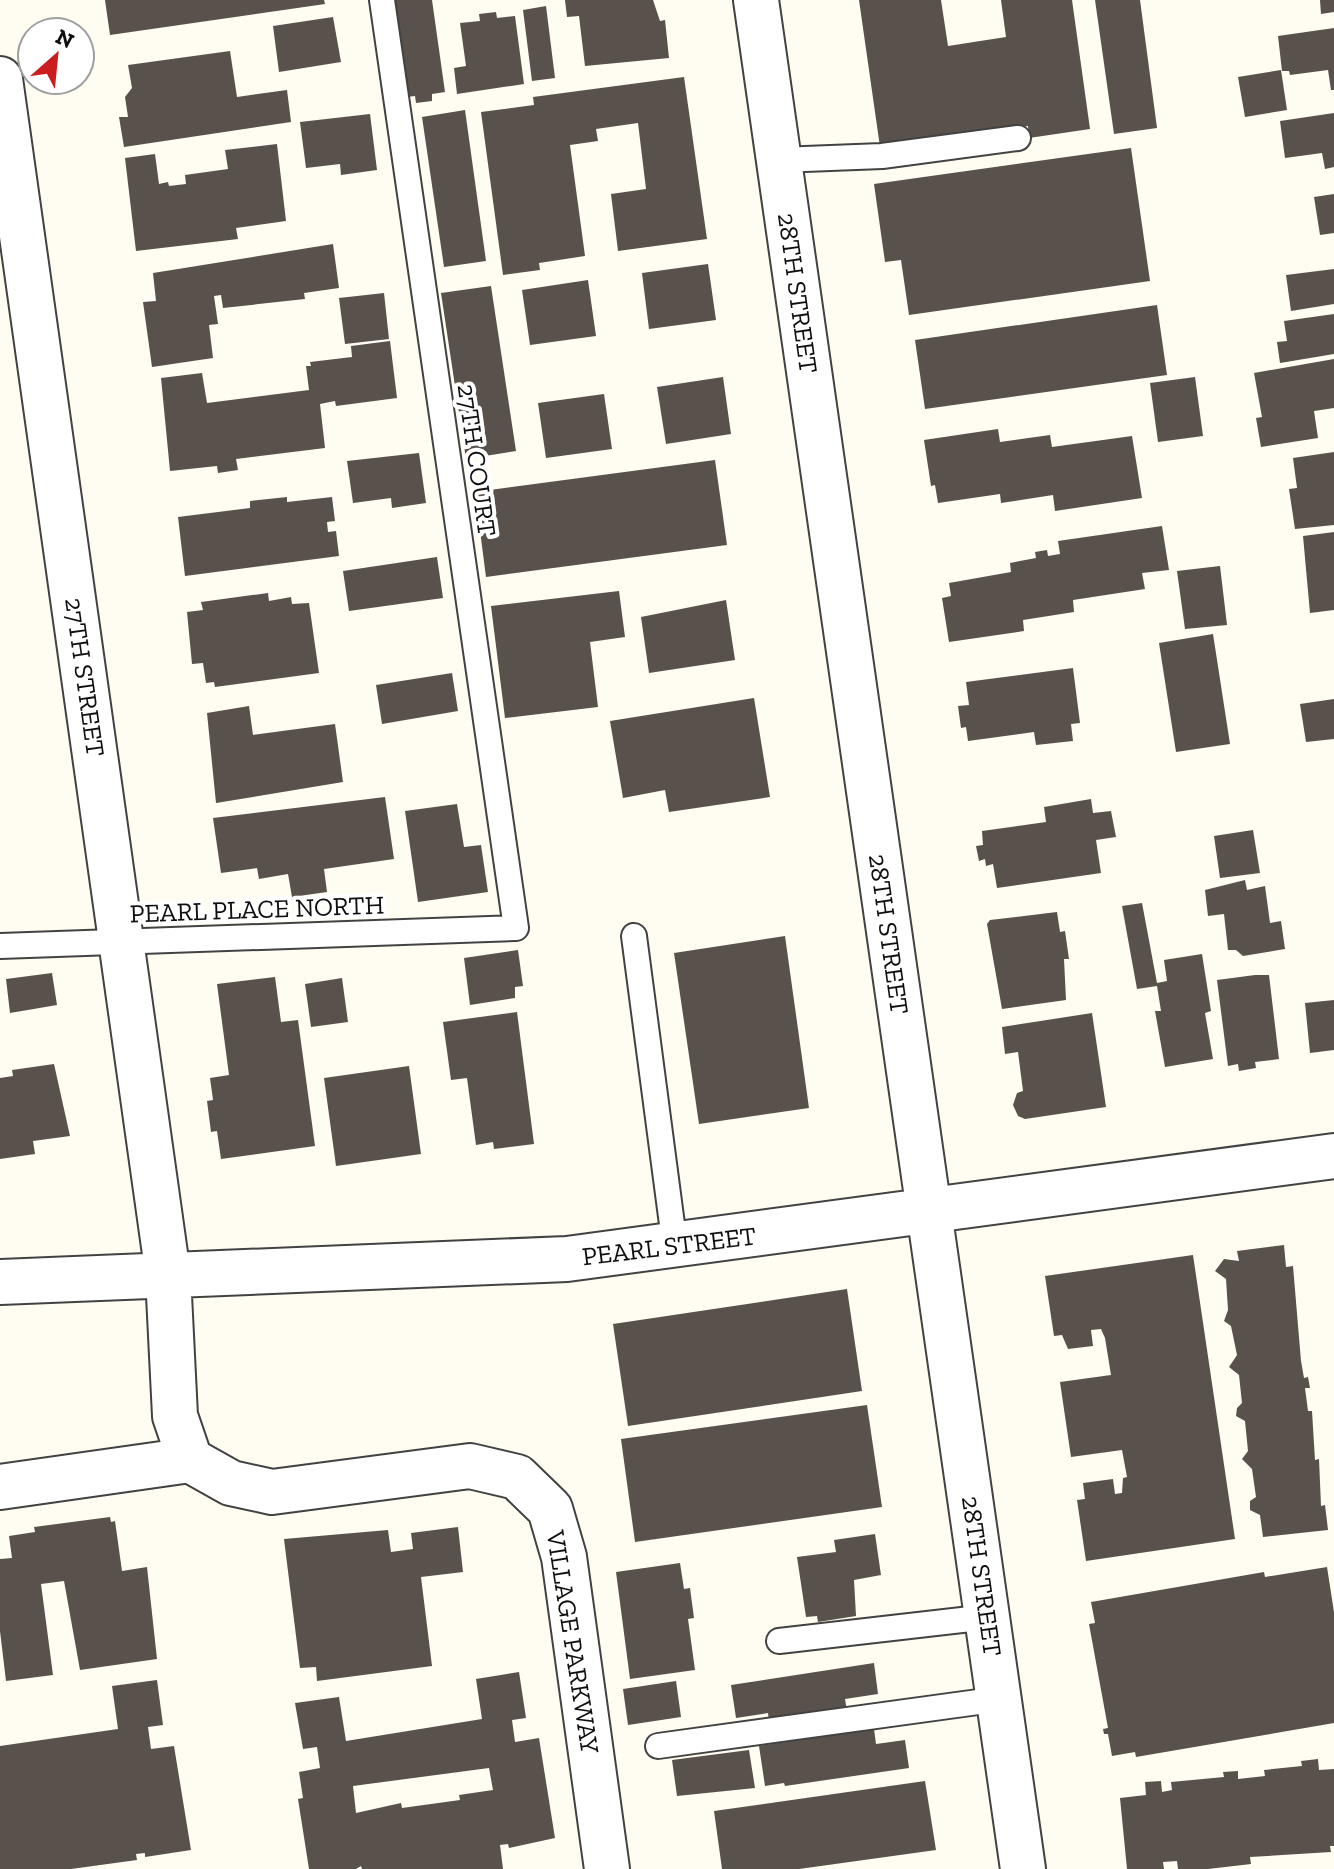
<svg xmlns="http://www.w3.org/2000/svg" width="1334" height="1869" viewBox="0 0 1334 1869" font-family="'Zilla Slab',serif">
<style>
.building{fill:#59514b;fill-rule:evenodd}
.lines{fill:none;stroke-linecap:round;stroke-linejoin:round}
.service-casing{stroke:#424242;stroke-width:28}
.minor-casing{stroke:#424242;stroke-width:48}
.service{stroke:#fff;stroke-width:24}
.minor{stroke:#fff;stroke-width:44}
.labels{text-anchor:middle;dominant-baseline:central;stroke-width:8;stroke-linejoin:round;paint-order:stroke}
.street-label{font-size:26px;fill:#0f0f0f;stroke:#fff}
</style>
<rect width="100%" height="100%" fill="#fffdf2"/>
<path class="building" d="M105,0H324L325,4L110,35Z
M384,0H432L445,92L432,94V101L416,103L415,96L398,98Z
M565,0H653L660,21L665,20L669,58L585,66L579,16L567,17Z
M859,0H941L948,46L1006,37L1001,0H1072L1090,129L1029,138L1028,126L880,147Z
M1095,0H1140L1157,128L1114,134Z
M1320,0H1334V12L1321,14Z
M546,6L555,78L532,81L523,10Z
M496,12L497,18L515,16L524,84L457,94L454,68L466,66L460,23L480,21L479,14Z
M333,17L341,62L279,72L273,26Z
M1334,28V90H1331L1328,70L1290,75L1289,71H1282L1278,36Z
M230,51L237,97L287,90L291,122L124,147L119,117H128L125,97L132,88L128,65Z
M1281,70L1287,110L1245,117L1238,77Z
M684,77L707,239L618,251L611,194L646,189L638,123L596,129L598,141L570,145L585,256L539,263L540,270L503,275L481,112L534,105L533,97Z
M465,110L486,261L444,267L422,117Z
M1334,113V167L1325,169L1322,153L1285,158L1280,121Z
M370,114L377,170L341,175L340,164L306,168L300,122Z
M277,144L286,221L236,228L238,239L136,251L125,158L155,154L159,184L168,182L169,186L186,184L185,175L228,169L225,150Z
M1131,148L1150,281L909,315L901,260L885,262L874,184Z
M1334,194V233L1320,235L1314,197Z
M333,244L339,288L304,293L305,299L223,308L221,295L214,296L218,324L209,325L213,358L152,367L143,302L156,301L153,273Z
M708,264L716,320L649,329L642,273Z
M1334,269V304L1291,311L1286,275Z
M588,280L596,336L530,345L522,290Z
M491,286L516,451L466,459L441,293Z
M384,293L389,339L345,344L339,298Z
M1157,305L1167,375L925,409L915,340Z
M1334,314V354L1280,363L1277,342L1287,341L1284,321Z
M390,341L397,398L336,406L335,401L320,404L325,448L236,459L238,470L218,473L217,466L170,471L161,378L202,373L207,403L309,390L306,366H311L310,362L352,357L351,346Z
M1334,359V408L1314,411L1318,438L1261,447L1256,418L1262,417L1254,373Z
M723,377L731,434L666,444L657,387Z
M1195,377L1203,436L1158,442L1150,383Z
M604,394L612,449L546,458L538,403Z
M998,429L1000,442L1050,435L1052,447L1132,436L1142,498L1055,511L1053,495L1001,503L1000,494L938,503L935,485L931,486L924,440Z
M1334,452V525L1295,529L1289,489L1297,488L1293,458Z
M419,453L426,503L392,508L391,498L353,503L347,461Z
M715,460L727,545L486,577L475,492Z
M287,497V502L332,497L335,521L327,522L328,532L336,531L339,556L185,576L178,517L250,508V501Z
M1162,526L1169,570L1142,573L1145,589L1073,600L1074,612L1023,620L1024,631L949,642L942,598L951,596L949,583L1011,572L1010,563L1036,558L1035,552L1047,550L1048,556L1060,554L1058,541Z
M1334,532V610L1310,613L1303,536Z
M437,557L443,598L349,611L343,571Z
M1220,566L1227,625L1185,629L1177,571Z
M619,591L625,637L590,642L598,707L505,718L491,606Z
M268,593L269,601L291,597L292,604L309,603L319,673L215,687L214,682L206,683L203,663L192,664L187,612L203,610L201,602Z
M726,600L735,660L649,673L641,617Z
M1213,634L1230,744L1176,752L1159,643Z
M1073,668L1080,723L1071,724L1073,741L1036,745L1034,732L968,741L966,727L961,728L958,706L969,705L966,682Z
M452,673L458,711L382,724L376,685Z
M754,698L770,797L669,812L665,790L623,798L610,721Z
M1334,699V739L1306,742L1300,704Z
M249,706L253,735L335,724L343,782L216,803L207,713Z
M385,797L394,859L324,869L327,892L292,897L288,874L259,879L257,868L221,873L213,818Z
M1091,799L1093,813L1111,811L1116,837L1096,840L1101,873L997,888L993,864L986,866L985,859L979,861L976,846L983,845L982,831L1046,822L1044,807Z
M457,804L464,847L481,845L488,892L418,902L405,811Z
M1253,830L1260,873L1220,878L1214,836Z
M1245,880L1247,890L1265,886L1270,923L1281,921L1285,949L1243,956L1236,950H1228L1224,914L1208,916L1205,890Z
M1142,903L1157,983L1167,981L1164,960L1202,954L1211,1011L1205,1013L1213,1059L1165,1067L1155,1011H1161L1157,986L1137,989L1122,906Z
M1057,912L1060,932L1065,931L1069,959H1064L1066,1000L1002,1009L987,924L990,920Z
M785,936L809,1108L699,1124L674,953Z
M518,950L523,986L515,987V998L470,1005L464,958Z
M52,973L57,1005L10,1013L6,979Z
M1255,975H1269L1279,1059L1255,1062L1256,1068L1239,1071L1238,1064L1228,1066L1217,980Z
M275,977L281,1022L298,1020L315,1146L221,1159L217,1131L211,1132L207,1101L213,1100L210,1078L229,1075L217,984Z
M342,978L348,1022L311,1027L305,984Z
M1334,1000V1050L1310,1053L1305,1003Z
M517,1012L534,1144L494,1149L493,1142L476,1145L467,1078L451,1080L443,1022Z
M1092,1013L1106,1107L1025,1119L1018,1116L1013,1105L1017,1093L1023,1091L1018,1052L1005,1054L1002,1027Z
M54,1064L70,1136L33,1141L35,1154L0,1159V1078L13,1076L12,1070Z
M409,1066L421,1154L336,1166L324,1078Z
M1284,1245L1286,1267L1293,1266L1301,1361L1304,1378L1308,1377L1310,1388H1305L1308,1411H1312L1315,1460L1319,1459L1321,1506L1325,1505L1328,1530L1263,1537L1260,1515L1250,1510V1501L1256,1497L1252,1469L1242,1459L1248,1451L1245,1421L1236,1416L1237,1408L1242,1403L1239,1375L1229,1367L1237,1355L1231,1326L1224,1321L1228,1310L1226,1279L1215,1271L1224,1259L1239,1261L1237,1251Z
M1193,1255L1235,1539L1086,1561L1077,1500L1085,1499L1083,1483L1113,1479L1115,1494L1122,1493L1123,1478L1127,1477L1122,1450L1071,1457L1060,1382L1111,1375L1105,1338L1101,1329L1091,1330L1093,1346L1068,1349L1062,1335L1054,1336L1045,1276Z
M847,1289L862,1391L628,1426L613,1324Z
M867,1405L882,1507L635,1542L621,1439Z
M110,1517L111,1522L115,1521L122,1571L147,1567L157,1659L80,1670L64,1581L41,1584L53,1675L6,1681L0,1631V1559L12,1558L9,1536L35,1532L34,1527Z
M458,1527L463,1572L421,1577L432,1666L317,1681L316,1667L300,1668L284,1539L388,1530L391,1552L413,1549L411,1533Z
M875,1534L881,1575L854,1580L856,1616L818,1622L817,1616L806,1617L797,1557L836,1552L834,1540Z
M680,1563L684,1589L690,1588L694,1618L688,1619L695,1670L630,1679L616,1572Z
M1327,1567L1334,1612V1723L1136,1757L1135,1752L1112,1756L1108,1734H1104L1103,1729L1108,1728L1089,1624L1095,1623L1091,1602L1264,1572L1265,1577Z
M874,1663L878,1694L845,1699L847,1711L769,1722L768,1713L736,1718L731,1685Z
M519,1672L526,1718L512,1720L515,1742L539,1738L555,1838L509,1848L508,1844L500,1845L503,1869H362L361,1866L356,1869H309L298,1799L303,1798L299,1772L320,1768L317,1747L303,1749L295,1703L339,1697L346,1741L482,1719L476,1679ZM489,1768L493,1790L459,1795L460,1800L402,1808L401,1803L356,1813L353,1786Z
M157,1680L163,1725L148,1727L151,1749L174,1746L191,1850L145,1857V1853L136,1854L137,1860L71,1869H0V1746L118,1729L112,1686Z
M676,1681L681,1717L628,1725L623,1689Z
M874,1729L876,1744L905,1740L909,1768L785,1786L784,1783L765,1786L759,1746Z
M749,1750L755,1788L677,1796L672,1760Z
M1318,1759L1319,1770L1334,1769V1846H1330L1331,1852L1250,1857L1251,1864L1208,1869H1178L1177,1861L1163,1862L1164,1869H1127L1120,1798L1146,1795L1145,1782L1161,1781L1162,1792L1172,1790L1171,1782L1224,1777L1223,1772L1238,1771V1779L1265,1776L1264,1770L1302,1766L1301,1761Z
M925,1781L936,1850L799,1869H722L714,1811Z"/>
<g class="lines">
<defs>
<path id="service" d="M779,160L882,156L1018,138
M634,936L675,1247
M0,946L516,928L382,0
M779,1641L988,1617
M658,1746L1000,1699"/>
<path id="minor" d="M756,0L1023,1869
M0,79L168,1275L175,1416L190,1460
M0,1282L567,1259L1334,1156
M0,1487L190,1460L231,1483L272,1492L470,1466L517,1477L550,1509L564,1557L607,1869"/>
</defs>
<use href="#service" class="service-casing"/>
<use href="#minor" class="minor-casing"/>
<use href="#service" class="service"/>
<use href="#minor" class="minor"/>
</g>
<g class="labels">
<g class="street-label">
<text transform="translate(798 293) rotate(82)">28TH STREET</text>
<text transform="translate(477 460) rotate(82)">27TH COURT</text>
<text transform="translate(85 677) rotate(82)">27TH STREET</text>
<text transform="translate(257 909) rotate(-2)">PEARL PLACE NORTH</text>
<text transform="translate(889 934) rotate(82)">28TH STREET</text>
<text transform="translate(669 1246) rotate(-7)">PEARL STREET</text>
<text transform="translate(982 1576) rotate(82)">28TH STREET</text>
<text transform="translate(573 1642) rotate(81)">VILLAGE PARKWAY</text>
</g>
</g>
<g transform="translate(56 56) rotate(27)"><circle r="38" fill="#ffffff" stroke="#9f9f9f" stroke-width="2"/>
<path d="M0-6L14 30L0 20L-14 30Z" fill="#cb1c20"/>
<text y="-12" font-size="22" font-weight="bold" text-anchor="middle" fill="#0f0f0f">N</text>
</g>
</svg>
